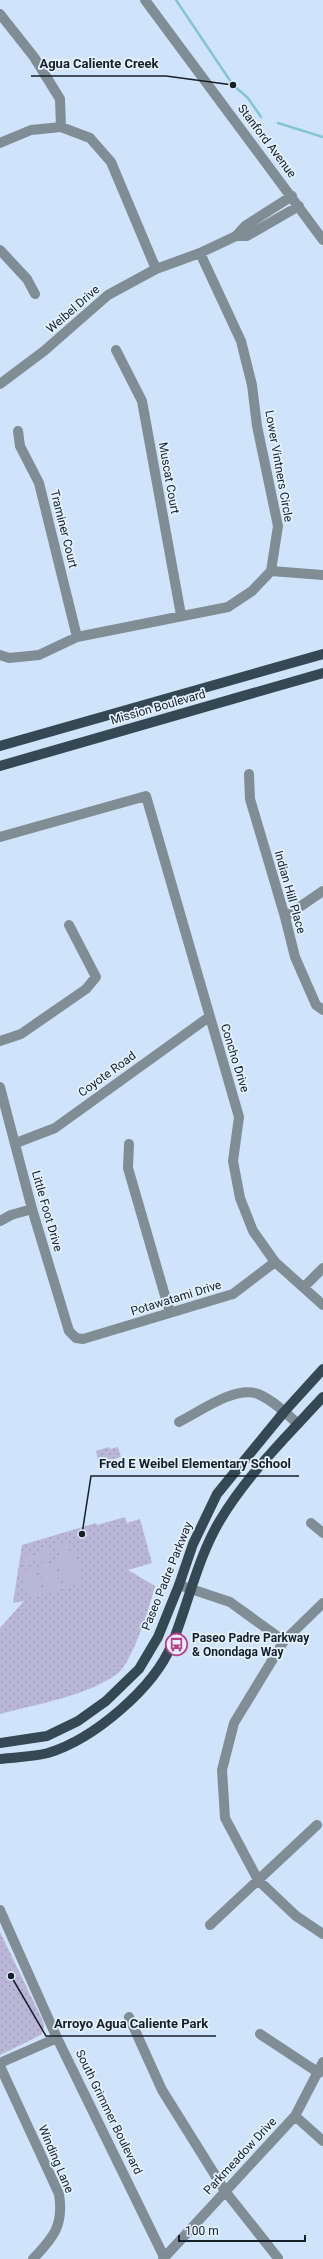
<svg xmlns="http://www.w3.org/2000/svg" width="323" height="2259" viewBox="0 0 323 2259" font-family="Roboto,sans-serif">
<style>
.park{fill:url(#park-dots)}
.pitch{fill:#b9b6d8}
.lines{fill:none;stroke-linecap:round;stroke-linejoin:round}
.stream{stroke:#84c5d3;stroke-width:2.5}
.minor{stroke:#818d94;stroke-width:10}
.major{stroke:#344954;stroke-width:10}
.labels{text-anchor:middle;dominant-baseline:central;stroke-width:3.5;stroke-linejoin:round;paint-order:stroke}
.street-label{font-size:12px;fill:#171f27;stroke:#e4f1ff}
.poi-label{font-size:12px;font-weight:bold;fill:#171f27;stroke:#e4f1ff;text-anchor:start}
.leader{fill:none;stroke:#171f27;stroke-width:1.5}
.callout-dot{fill:#171f27;stroke:#e4f1ff;stroke-width:1.5}
.callout-label{font-size:13px;text-anchor:middle;font-weight:bold;fill:#171f27;stroke:#e4f1ff;stroke-width:3.5;stroke-linejoin:round;paint-order:stroke}
</style>
<defs>
<pattern id="park-dots" width="8" height="8" patternUnits="userSpaceOnUse"><rect width="8" height="8" fill="#b9b6d8"/><path d="M2 2h.1M6 6h.1" fill="none" stroke="#9e9cb9" stroke-width="1.8" stroke-linecap="round"/></pattern>
</defs>
<rect width="100%" height="100%" fill="#cfe4fb"/>
<path class="park" d="M109,1447L110,1449L118,1447L121,1457L99,1463L96,1451Z
M125,1517L127,1523L140,1519L152,1563L128,1570L155,1586C150,1605 133,1661 118,1673C88,1696 37,1704 0,1714V1628L24,1601L13,1603L22,1545L96,1523L97,1525Z
M0,1932L43,2021L44,2028L41,2035L0,2055Z"/>
<path class="pitch" d="M69,1541L71,1549L58,1553L55,1545Z
M48,1548L52,1559L38,1563L35,1552Z
M74,1551L83,1582L65,1587L56,1556Z
M30,1553L33,1564L25,1567L21,1556Z
M54,1562L61,1588L46,1593L39,1567Z
M35,1568L43,1594L28,1598L20,1572Z"/>
<g class="lines">
<path class="stream" d="M176,0L233,85L248,98L261,117
M278,123L323,137"/>
<path class="minor" d="M145,0L323,240
M0,14L34,57L60,99L61,127
M0,143L31,130L61,127L90,138L111,162L156,269
M236,236H247L299,206
M0,250L27,279L35,294
M116,350L142,401L181,615
M0,384L44,351L108,295L156,269L200,253L236,236L245,226L292,196
M18,431L20,446L39,483L77,637
M271,571L323,575
M0,655L9,658L39,655L77,637L228,607L252,591L271,571L278,526L257,426L252,385L241,341L200,253
M249,774L250,799L285,917L295,957L316,1005L323,1010
M0,837L146,796L239,1117L233,1161L240,1198L253,1231L275,1262L323,1305
M285,917L323,891
M0,1041L21,1034L86,989L96,977L69,925
M0,1087L32,1209L69,1331L76,1338L83,1339L233,1294L275,1262
M16,1143L55,1128L209,1017
M129,1144L128,1168L170,1313
M0,1221L11,1215L32,1209
M304,1287L323,1268
M179,1422C199,1412 236,1385 258,1394C273,1400 287,1414 298,1424
M311,1523L323,1533
M179,1585L230,1602L284,1641
M323,1603L284,1641L234,1723L222,1770L225,1818L258,1880L296,1916L323,1934
M0,1910L57,2038L165,2259
M210,1925L317,1825
M129,2017L162,2090L225,2191L278,2258
M260,2034L319,2073
M0,2063L57,2038
M0,2066L59,2194C64,2225 54,2237 33,2259
M295,2116L323,2141
M163,2259L295,2116L323,2062"/>
<path class="major" d="M0,746L323,654
M0,766L323,673
M0,1743L47,1736L78,1721L106,1701L139,1669L158,1637L179,1585L193,1544L217,1494L284,1412L323,1369
M0,1759C15,1757 33,1757 48,1753C94,1739 154,1688 172,1644C188,1604 197,1560 219,1522C246,1476 286,1437 323,1397"/>
</g>
<defs>
<symbol id="bus-ring" viewBox="-11 -11 22 22"><circle r="9.5" fill="#e4f1ff" stroke="#bb3c88" stroke-width="1.5"/><path d="M-5-6H5V4H4V6H2V4H-2V6H-4V4H-5ZM-3.5-4V0h7V-4ZM-3.5 1.2v1.5H-2V1.2ZM2 1.2v1.5H3.5V1.2Z" fill="#bb3c88"/></symbol>
</defs>
<g fill-rule="evenodd">
<use href="#bus-ring" x="164" y="1632" width="25" height="25"/>
</g>
<g class="labels">
<g class="street-label">
<text transform="translate(267 141) rotate(53)">Stanford Avenue</text>
<text transform="translate(73 309) rotate(-41)">Weibel Drive</text>
<text transform="translate(279 466) rotate(80)">Lower Vintners Circle</text>
<text transform="translate(169 478) rotate(80)">Muscat Court</text>
<text transform="translate(64 529) rotate(76)">Traminer Court</text>
<text transform="translate(158 707) rotate(-16)">Mission Boulevard</text>
<text transform="translate(290 892) rotate(74)">Indian Hill Place</text>
<text transform="translate(235 1058) rotate(73)">Concho Drive</text>
<text transform="translate(107 1074) rotate(-36)">Coyote Road</text>
<text transform="translate(47 1211) rotate(74)">Little Foot Drive</text>
<text transform="translate(176 1298) rotate(-17)">Potawatami Drive</text>
<text transform="translate(167 1576) rotate(-68)">Paseo Padre Parkway</text>
<text transform="translate(109 2112) rotate(64)">South Grimmer Boulevard</text>
<text transform="translate(240 2156) rotate(-47)">Parkmeadow Drive</text>
<text transform="translate(56 2159) rotate(67)">Winding Lane</text>
</g>
<g class="poi-label">
<text x="192" y="1638">Paseo Padre Parkway<tspan x="192" dy="14">&amp; Onondaga Way</tspan></text>
</g>
</g>
<path class="leader" d="M233 85L166 76H31M82 1534L91 1476H299M11 1976L46 2036H216"/>
<g class="callout-dot">
<circle cx="233" cy="85" r="4"/>
<circle cx="82" cy="1534" r="4"/>
<circle cx="11" cy="1976" r="4"/>
</g>
<g class="callout-label">
<text x="99" y="68">Agua Caliente Creek</text>
<text x="195" y="1468">Fred E Weibel Elementary School</text>
<text x="131" y="2028">Arroyo Agua Caliente Park</text>
</g>
<path d="M179 2235v6h126v-6" fill="none" stroke="#171f27" stroke-width="2"/>
<text x="185" y="2235" font-size="12" fill="#171f27" stroke="#e4f1ff" stroke-width="3" paint-order="stroke">100 m</text>
</svg>
